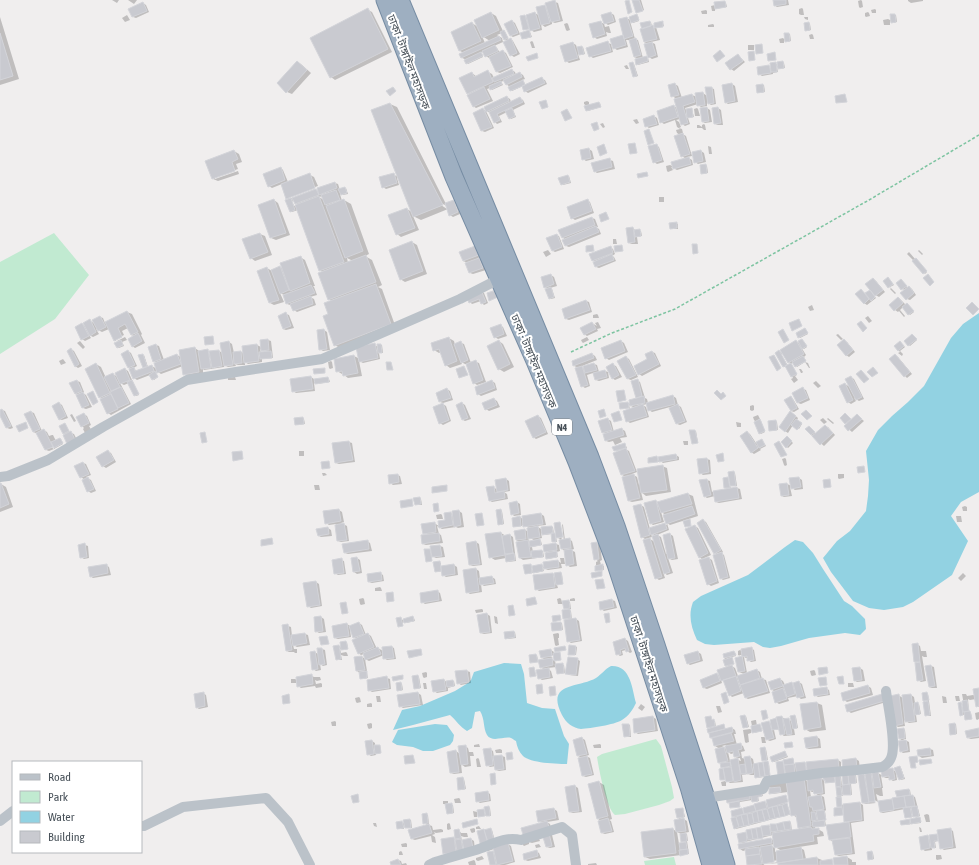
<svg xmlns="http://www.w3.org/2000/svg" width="979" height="865" viewBox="0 0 979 865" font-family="'Asap Condensed','Noto Sans Bengali',sans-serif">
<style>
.green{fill:#c1ead1}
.water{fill:#92d2e2}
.shadow{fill:#0003;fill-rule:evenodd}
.building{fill:#c9cad0;stroke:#d3d4d9}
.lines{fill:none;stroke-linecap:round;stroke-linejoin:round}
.trunk-casing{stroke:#768ca3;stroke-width:19}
.path{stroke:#7dc4a1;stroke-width:1.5;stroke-dasharray:3 2;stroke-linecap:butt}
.minor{stroke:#bbc2c9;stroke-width:10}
.trunk{stroke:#9eafc1;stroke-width:17}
.labels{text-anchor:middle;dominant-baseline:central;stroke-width:4;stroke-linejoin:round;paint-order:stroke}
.shield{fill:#fff;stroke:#7f858b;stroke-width:1}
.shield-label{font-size:10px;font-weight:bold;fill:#485159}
.street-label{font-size:11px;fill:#485159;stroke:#fff}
</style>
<rect width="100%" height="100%" fill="#f0eeee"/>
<path class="green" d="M54,233L89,275L55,319L0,354V262Z
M656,739L661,746L672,787L674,798L670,801L659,805L625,814L615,815C607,809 600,774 598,763L597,757L602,754Z
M674,857L676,865H645L644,861Z"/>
<path class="water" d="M979,313V492L961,502L951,516L968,541L952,575L913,602L903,607L884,610L869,608L853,601L831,572L823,558L837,541L850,531L866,511L868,496L869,480L866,451L878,430L892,416L908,402L924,386L951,338L963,324Z
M795,540L803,542L813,553L823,569L844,601L852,606L865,619L866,629L860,635L845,633L809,638L781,646L770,648L763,647L754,642L714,645L705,644L697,640C691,627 688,615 693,602L701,596L748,575L785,547Z
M504,663L521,664L524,674L527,703L542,708L555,709L564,736L569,744L567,764C557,764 530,763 523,756C519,752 517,747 516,741C515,741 512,738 511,738C504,736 492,743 487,735C483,728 485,719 480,711L475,712L472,728L467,731C460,727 456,720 450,715L413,725L393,730L402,710L420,706L455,691L468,683L471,680L474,672Z
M611,666C631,665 632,689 636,703C633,709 629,716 622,720C614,725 591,728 581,729C573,728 566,723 562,715C545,682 579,688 596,678C602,674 605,669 611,666Z
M435,724L447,725L454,735L453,741L450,745L433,751H423L413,747L397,745L392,742L398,730Z"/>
<path class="shadow" d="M112,0H119L117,3Z
M128,0H137L134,4Z
M633,0H641L644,10L638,12V13H637Z
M774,0H788L789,5L777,7L774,5Z
M861,0L862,1L863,7L860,8L859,7L858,1Z
M908,0H923V1L911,3L908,1Z
M555,2L558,3L563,21L555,23L552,22V24L545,27L541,24L542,30L534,32L531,30V28L525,30L524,29V16L528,17L535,13L540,16L545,6L548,8Z
M725,2L726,3L727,7L715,9V11H712L711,6L715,5V3Z
M143,3L146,5L149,12L136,18L133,17L129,9Z
M802,8L803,9L804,15H801L799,14V9Z
M875,9L876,10V13H872L871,10Z
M368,10L372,12L392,52L335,80L331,77Z
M706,10L707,11V14H702L701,11Z
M868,12L869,13L870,16L866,17L865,16V13Z
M491,13L496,16L503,31L505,32L509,40L511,39L513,41L520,54L514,57L511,55L507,41L504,39L502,33L497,35L502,38L503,42L494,46L497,48L500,53L503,51L506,53L513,67L500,73L497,72L491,57L489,58L486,56L483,51L480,53L482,54L483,57L468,64L467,63V60L462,58L461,54L464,53L460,51L452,33L472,23L478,27ZM482,36L490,41L485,43Z
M611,13L614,15L616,22L608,25L605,23Z
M127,15L130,20L125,22L122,18Z
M895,15H896L897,22L893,23L890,21V25H884L883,20L888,19L892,21Z
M637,16H638L639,21L633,23L630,21L635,39L638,40L643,58L647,57L648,58L649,62L638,65L637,64L639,59L634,57L630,40H626L628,47L617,50L614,48L625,36L627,18L632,21Z
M0,17L19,79L0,85Z
M804,17H808V20L805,19Z
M512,21L515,23L520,34L529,31L530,32L532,37L524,39H523L521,34L513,37L511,36Z
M601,22L604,24L605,27L609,26L611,33H609L606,32L607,36L597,39L594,37Z
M650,22H651L652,27L655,28V23L662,22L663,23L664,26L656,27L660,40L651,42L655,44L658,57L652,59L649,57L645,44H648L644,42L641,30L645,29L642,28L641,24Z
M567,23L568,24L570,30L567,31L566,30L564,24Z
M809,23L810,24L811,30L807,31H806Z
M713,24L714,25V27H708V25Z
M789,34H790L791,41L787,42L784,40V43H780L779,39L783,38L785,40Z
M812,34L813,35L814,39H810L809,35Z
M532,41L533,42L535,48H532L530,42Z
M573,43L576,45L577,48L582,47H583L585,54L581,55L578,54L580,60L569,63L566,61Z
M608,43L611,44L613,52L593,58L590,56Z
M748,45H754V50H748Z
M738,55L745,62L734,71L731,69L727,64Z
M298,62L302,65L311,73L292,94L287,92Z
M783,62L784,63L785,68L780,69L777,67L778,72L773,73V74L762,76L759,74L769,66L772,68L776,64L779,65Z
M633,63L634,64L638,76L635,77L634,76Z
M627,65L629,69H626L624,66Z
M512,70L515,72L516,75L520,73L523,75L525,79L522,80L524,82L526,86L542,79L545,80L547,84L528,93L525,91L523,86L512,91L509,87H510L506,84L505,80L501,82L503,85L492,90L490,88L487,89L493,101L476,108L473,106L470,94L468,93L472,73L477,77L488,72L492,74L494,78Z
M675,84L678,86L682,98L692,95L697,97L703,93L707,96L711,88L714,89L716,104L711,105L707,102V106L701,107L698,105V104L685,108L686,110H692L694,117L688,118L690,124L685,126L682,124L680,119L676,120L679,122L681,127L679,128L682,129L683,133H681L686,136L692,156L687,157L692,160L693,165L677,170L671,167L673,170L668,172L667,171L666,166L670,165L674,167L686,159L682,156L680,135L677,133L676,130L680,129L677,127L675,120L664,124L661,122L674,106L677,108V99L672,96Z
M732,84L735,86L738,102L728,104L725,102Z
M763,85H764L765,92L759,93H758Z
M507,97L510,99L511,102L520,98L523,100L525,104L513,110L516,117L511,119L507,112L499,116L502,122L497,124L495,122L490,113L487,111Z
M587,101L589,102V105L599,103H600L601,107L588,111L586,110L587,106L584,104V102Z
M390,104L397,107L446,204L454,201L456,203L460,214L453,217L450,215L448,209L421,220L413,216L419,230L401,237L397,234L407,209L412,212L399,178H397L399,185L386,189L383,187L394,175L399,177ZM439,202L447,206V209L438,203Z
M697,108L698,109L700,116H695L694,109Z
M707,108L710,110L712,122L705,123L703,122Z
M718,108L721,110L723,125H718L715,124L713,109Z
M483,109L486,111L494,128L485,132L482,131Z
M654,116L657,118L659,125L649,128L646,126Z
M637,119L639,123L636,124L633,120Z
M603,123L605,127L603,128L600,124Z
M704,124L705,125L706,130H704L702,128H697V125H699L702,127V125Z
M656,145L659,147L664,162L657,164L654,162Z
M708,146L711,147L712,154H709Z
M589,149L592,151L594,159L586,161L583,159Z
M234,151L239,154L242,162L236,164L238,169L215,177V179L238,171L239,174L218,181L213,179L207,161Z
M701,151L704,153L706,162L698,164L695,162Z
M610,160L613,161L615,169L597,173L594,171Z
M706,165L707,166L708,173L703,174H702Z
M281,168L283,170L288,182L310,175L314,177L318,186L315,187L311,185L289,197V199L315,189L318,191L335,183L338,184L340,190L345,188H346L348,194L343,195L340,194L342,201L344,200L351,204L369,254L365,256L372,260L382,285L378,287L382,289L396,328L341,349L335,345L329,315L332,301L328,299L323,272L320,270L298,210L292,212H291L289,199L287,198L282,184L272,188L269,186ZM323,196L324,200L319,197ZM294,200L295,203L298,205L294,206L292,201ZM347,258L353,261L348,263Z
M568,176H569L571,183L563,185H562L560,179Z
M659,197H664V202H659Z
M274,200L278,203L290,235L276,240L271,238L259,205Z
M587,200L590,202L594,213L575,220L572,218Z
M592,218L595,219L598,227H596L599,229L601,234L569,247L566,246V240L563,238L560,231Z
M676,223L678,224V229H671Z
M633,228L636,231H641L642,236L637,237L638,244H632L629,243Z
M260,234L265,236L272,255L255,261L251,258Z
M556,235L559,236L564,249L555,252L553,251Z
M613,239H616L617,244H613Z
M412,242L417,245L427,274L405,282L400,279Z
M475,247L478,248L481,257L478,258L482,261L486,270L473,274L470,273L467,264L468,263L463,261Z
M610,247L613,249L615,254L612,256L614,257L616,261L599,268L596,267V262L592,260Z
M548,250L551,254L546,257L543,252Z
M919,250L923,254L922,255L918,251Z
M909,252L916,260H917L927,272L925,274L924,273L914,261L907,254Z
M300,257L305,260L315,286H313L314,287L317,295L310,297L314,299L316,305L297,312L294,310L292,304L290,305L287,304L284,295L280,293L284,302L274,305L270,303L267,268L272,271L280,267L283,269Z
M551,275L554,277L557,286L550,288L552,289L555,298L551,299L549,298V289L545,287Z
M873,279L876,281L885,292L879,297L872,293L876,298L867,305L864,303L861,290L866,294L870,291L875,294Z
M889,279L894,285L890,287L896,293L895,294L890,289L891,288L889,287Z
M902,281L908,288L909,287L912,289L916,295L910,300L907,299L905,290L902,289Z
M481,291L484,293L488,303L484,305L482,303L481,301L472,304L470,302Z
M899,298L906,305L907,304L908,305L914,312L910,315L903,307L900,310L905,316L904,317L899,311L898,312L895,310Z
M586,301L589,302L592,312L569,320L566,319L563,309Z
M812,305L814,310L810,311L808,307Z
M127,312L132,314L142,334L141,335L145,343L135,348L132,346L134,336L131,335L128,328L122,331L124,335L116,339V341H115L109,329L102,332L96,329L99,334L93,337L89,335L91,338L85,341L82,339V324L86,326L90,321L96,324L100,317L103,318L105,323Z
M286,314L289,315L294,328L286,330L283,329Z
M597,314L598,315L599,318H593V315Z
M868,316L872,321L869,323L865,318Z
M598,322L601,328L597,329L598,331L587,336L584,334L592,323L597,326L595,323Z
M500,325L503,327L507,336L498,339L495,337Z
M324,330L327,332L330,350L323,351L320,349Z
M806,330L808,334L800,338L799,337Z
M838,334L843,339L841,340L836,335Z
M913,336L917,340L910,346L905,341Z
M125,337L127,340L122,342L124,346L119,348H118V342L117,341Z
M587,337L589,340L583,343L582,342L581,340Z
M449,338L454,341L455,345L461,343L464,344L471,363L476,362L479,363L486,382L477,385L474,383L467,364H465L461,362L462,364L450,368L446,365L441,352L439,353L434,350Z
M268,340L271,341L273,358L262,359V362L248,364L245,362V365H238L235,364L236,366L228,367L224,365V367L204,370L203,369V374L189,377L184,374L183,366L161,374L158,372L156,373L158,377L154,380L150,375L137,380L134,378L130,369L128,367V351L131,353L137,366L133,368L137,371L146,368L143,367L142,355H144L148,367L152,366L157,369V363L154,361L156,345L159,346L164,360L177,355L181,357L195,348L199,351H208L211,352L219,351L223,353L229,342L232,344L234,353L241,352L244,353L243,347L257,345L261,347ZM260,349L263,351L266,352L261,353Z
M802,340L807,347L804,349L801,347L806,355L804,357L806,361L805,362L808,363L810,368H809L805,362L797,367L794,362L791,364L797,375L795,376L798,380L794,383L791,379L793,378L786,366L785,367H784L779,351L783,353L781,354L788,366L791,364L789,362L796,341L801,344Z
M80,341L85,347L83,349L77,343Z
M499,341L503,344L514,367L504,372L499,369Z
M621,341L624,343L628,352L609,360L606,358Z
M845,341L847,342L855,352L849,357L846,355Z
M901,343L905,347L900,351L903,354L902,356L898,353L900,352L895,346Z
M375,345L378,347L381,345H382L383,353H379L380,359L363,363L359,361L362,376L348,378L344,375L343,374H342L337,371L354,356L360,359Z
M71,349L74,351L82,366L78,368L75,366Z
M652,352L655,353L661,366L642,376L639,374L649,359Z
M592,354L595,356L597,360L582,366V367L594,364L597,365L599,372L605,371L608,372L609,378L599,381L596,380L593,373L587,375L590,386L585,388L582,386L579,368L574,366Z
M895,355L898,357L912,374L907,378L905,376Z
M626,357L629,359L638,377L631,380L628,379Z
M63,359L66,363L61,365L59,361Z
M331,361L332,362L333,368L330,369L329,368L328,362Z
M96,364L101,367L106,378L113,374L118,377L125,369L128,371L139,395L136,396H135L129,383L124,385L120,383L131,404L111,415L108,413L103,399L100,397Z
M613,365L616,366L622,377L615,380L612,378Z
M799,369H801L803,372L802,373H801Z
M234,377H235L236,380H228V378Z
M311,377L314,379V380L328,378L329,379L330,382L317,384L314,383L315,391L296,393L293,391Z
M851,377L854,379L864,399L859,401L854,398L856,401L851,404L848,402L845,384L850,387Z
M637,380L640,382L645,398L647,399L648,403L673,396L676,398L678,405L681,407L687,422L680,425L677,424L670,407L652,412L649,410L647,404L643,405L646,407L649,417L630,423L627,421L629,408L622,409H621L628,403L631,404L637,399L632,382ZM629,405L635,408L630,409Z
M77,381L80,382L84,392L83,393L86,395L92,407L86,409L83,408L77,396L78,395L75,394Z
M492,381L495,383L497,390L481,396L478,394Z
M816,381L821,386L818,388L813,383Z
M447,389L450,391L453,400L443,403L440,402L437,393Z
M803,389L806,390L810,400L801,404L798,403Z
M791,397L793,399L799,409L794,412L791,411Z
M494,399L497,401L500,407L489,411L486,409Z
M59,403L62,405L68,418L62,420L59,419Z
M462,403L465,405L471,419L465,421L463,420Z
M443,404L446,406L451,421L443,425L440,423Z
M753,405L754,406V410L752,411L750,410V406Z
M2,410L5,411L13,428L10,429L7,428L0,414V411Z
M31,412L34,413L42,431L44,430L47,432L49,436L52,435H53L56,441L60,439H61L63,444L54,449V447L49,443L48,445L54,449L49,451L46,450L38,433H36L33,432Z
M72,414L76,421L74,422L70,415Z
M84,414L87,416L91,425L89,426L92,431L85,433L83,429L84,428L82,426Z
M793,414L798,418L797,420L802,424L799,429L793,425L788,433L785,431Z
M758,415L760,419H758L761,421L765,432L761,434L759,433L756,422L754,420L753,417Z
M846,415L852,420L857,415L864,421L852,432L845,426L848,424L846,423Z
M538,416L541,418L548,434L536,439L533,437Z
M303,418L304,419L305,424L296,425Z
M823,418L827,422L824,424L820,420Z
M828,418L834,423L833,424L827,419Z
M608,419L611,421L614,432L622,429L625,431L627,437L620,438L622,442L615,445L613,441L609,442L606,441L604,435L606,434L603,432Z
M776,421L777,422L778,430L771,431L770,430Z
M736,422L741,423V427H737Z
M65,424L70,433H71L74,434L78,442L64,434L60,427Z
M825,426L828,427L835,435L824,446L811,435L810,427L816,434Z
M691,431H696L698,443H692Z
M747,432L750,434L756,443L762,440L766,446L760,449L761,450L754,454L751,452Z
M788,438L793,443L788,448L782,442Z
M683,441H688V445H684Z
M349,442L352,443L355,462L339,464L336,463L333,444Z
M625,444L627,448L625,449L629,451L637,472L632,474L637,477L639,485L640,484L662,466L667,468L671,492L646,496L641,492L643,500L632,502L629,501L626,477L622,475L615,454L621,451V450L616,451H615Z
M108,451L111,453L116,462L106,468L103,466Z
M299,451H304V456H299Z
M676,455L679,457V460L663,463L659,460V462H649L657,458L659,459Z
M785,458L786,459L787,465L785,466L784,465L782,459Z
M707,459L710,460L711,474L703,475L700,473Z
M83,463L86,464L91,475L86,477L91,480L96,491L91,493L88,491L85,480L81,477Z
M734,472L735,473L737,486H732L730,485L731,489L737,488L740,489L742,499L719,503L716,502L715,496L707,498L704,496L707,480L710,481L712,492L728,489L725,488L728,478L730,480Z
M322,473H325L327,475L323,476Z
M838,474H844V478L839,479L838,478Z
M397,475L400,476L402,484L393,485L390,483Z
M799,478L802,480L803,489L795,490L790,487L792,496L784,497L782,496L780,485L787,484L792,486Z
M506,479L509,481L510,491L504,492L507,494L508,499L492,502L489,500L493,487L498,490Z
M1,484L6,487L13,507L0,512V485Z
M314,485H319L320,490H315Z
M688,494L693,496L698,516L670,525L667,523L669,530L657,535L661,537L666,554L668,553L670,534L673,536L678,559L672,560L668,558L673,573L667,575L663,572L665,578L659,580L656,578L650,539L655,542L656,536L651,533L652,537L645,539L642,537L641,505L644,507L650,529L665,524L667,525L666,515L661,512L664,522L653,525L650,523L656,501L659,503Z
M420,498L421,499L422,505H415Z
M517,502L520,504L521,515L514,516L512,514Z
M965,506L967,507V511H963L962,507Z
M339,510L342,512L344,522L341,523L347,526L349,541L341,542L338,541L336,524L329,525L326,523L324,512Z
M501,510L502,511L504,524L500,525H499Z
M459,511L462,513L464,527L458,528L456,527L442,529L437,526L439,534L441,535L443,543L426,545L423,544L428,535L424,533L434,523L439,526L446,521L451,513L453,515Z
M441,514L442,515L443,519H437L436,515Z
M541,514L544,516L546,525L536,526L543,530L552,527H553L554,534L557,535L555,524L560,523H561H560L562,542H564L562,524L563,525L565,540L569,539L572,541L574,549L571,550L575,552L577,566L570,567L567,565L565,551L562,549L560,539L556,537L557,542H553L552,534L544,535L541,533L542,538L538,539L541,541L542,545L532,547L533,552L543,551L544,557L523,560L520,558L521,543L516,540L525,530L529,532L528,527L522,525V526L514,527L520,517L523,519V517ZM528,537L532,539L535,541L529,542Z
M956,516H961L962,522H957Z
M703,520L706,522L723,552L721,553L724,555L730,578L723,580L720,578L717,555L715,553Z
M695,526L698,528L711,555L702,559L699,557Z
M328,528L331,530L332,536L321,537L319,536Z
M501,533L506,536L510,535L513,537L516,561L508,562L507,561L506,558L495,560L490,557Z
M367,541L370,543L372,551L348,554L345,553Z
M476,542L479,544L482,565L473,566L470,565Z
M597,543L600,545L602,560L600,561L601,565L604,566V570L597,571L596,570V562L598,561L595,559Z
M556,544L559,545L560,551L557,552L558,557L548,559L547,558L546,552L545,551Z
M85,545L88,546L89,558L84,559L81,557Z
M440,546L443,547L445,557L436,558L432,556V561H427L430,550L432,551Z
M357,558L360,560L362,573L357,574L354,572L352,559Z
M560,558H564L565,564H561L562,568L548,570L543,568L544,571L535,573L533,571V573L525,574L531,565L532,567L542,565L544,567L558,561L561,563Z
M709,558L712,560L719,583L711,586L708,584Z
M341,560L344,561L346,574L338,575L335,573Z
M439,562L441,563V567L454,565L457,567L458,575L446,577L443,575V571L436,572Z
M106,565L109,567L111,575L93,578L90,576Z
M476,569L479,571L480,579L492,577L495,579L496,584L484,586L481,584L482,592L470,594L467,592Z
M380,573L383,575L384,581L372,583L369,582Z
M561,573L562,574L563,584L557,585L558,588L539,591L536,589L553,574L556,575Z
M963,573L966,576L961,581L958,578Z
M316,582L319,584L322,606L311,608L308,606Z
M380,587L381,588L382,591H375V588Z
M437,591L440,593L442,601L425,604L422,602Z
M363,598L364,599L365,604L361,605L360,604L359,599Z
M560,598L561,599L562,602H570L571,609H568L571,611L572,620L576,619L579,621L582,641L571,643L568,641L567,620L564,619L568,610L565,608L564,604H558L557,599Z
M574,598L575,599V601H570V599Z
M612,600L615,601L617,608L604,611L601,609L600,603Z
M482,609L483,610V612L476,613L475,610Z
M487,614L490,616L492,633L484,634L481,633Z
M494,616L497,617L498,624L495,623Z
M321,617L324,619L326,632L319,633L316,631Z
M413,617L414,618L415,621L406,623L403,622V626H399L401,618L402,620Z
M359,623L362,625L366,635L368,634L371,636L377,649L378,648L383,651L392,647L394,648L396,659L387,660L384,658V655L369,661L365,659L367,671H365L367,673L368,678L362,679H361L360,673L357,671L355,658L362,657L366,659L364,654L361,655L358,653L357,639L354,637L350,629L351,637L338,639L335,638L347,624L350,626Z
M561,623H562L563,630L554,631H553Z
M288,626L291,627L292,636L305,634L308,635L310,645L297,647L293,645L294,649H297V653H295L294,652H289L287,651Z
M514,632H515L516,638L507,639L506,638Z
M558,633L559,634V638H558L559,645L556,646L555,645L553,634Z
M625,639L628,641L632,652L630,653L627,651L626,650L622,651L623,655L620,656L617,654L614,642Z
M346,642H347L348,649L343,650L340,649L341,653L346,652L347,653L348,656H344L341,655L342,660H337L339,646L341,647Z
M917,644L920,646L921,651H926L927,657H924L922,656L926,681L921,682L918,680L913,645Z
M576,647H577L576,655H570Z
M751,648L754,650L756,661L751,662L748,660V658H746L744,657L747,673L757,670L760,672L762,679L766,680L770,693L748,699L746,698L744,693L732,697L730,695L724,682L721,680L722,683L707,689L704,688L701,681L717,674L720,676L728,667L725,666V660L724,655L734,652L735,653L736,656L732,657L734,664L730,665L735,668L738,676L744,674L739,672L742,657L743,658V655H739L742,657L738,655V651L740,650L743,652Z
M318,649H322L325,650L327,665L323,666L320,664L321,670L316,671L313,669L315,652L319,655Z
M551,650L554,652V654L560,660L556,661L555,660V657L549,653L548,655L553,658H550L555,661L556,665H564L565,673L558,674L557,667L547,668L551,671L553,678L542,680L539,678L545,670L540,667V662H531L536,655H537L538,661L546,660L542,658Z
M698,652L701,654L703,661L690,665L687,663Z
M577,659L580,661L578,676L569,675L566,673Z
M926,666H931L934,667L937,688H932L929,687Z
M860,668L863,670L865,681L857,682L854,680Z
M814,670L815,671L816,675L812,676L811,675L810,671Z
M467,671L470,672L471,683L461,685L458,683Z
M426,672L427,673V677L424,678L423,677L422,673Z
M312,676L314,677H320L321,680L317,681L315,680L316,684L321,683L322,684V687L316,688L315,686L301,688L298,686V683H291V679H295L297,680Z
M418,676L419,677L421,688L416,689L415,688Z
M387,678L390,679L391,689L372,692L369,690Z
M780,679L783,681L785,685L792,683L795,685L799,682L802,684L806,698L801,699L798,697V696L788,698L789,701L779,704L776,702V692L772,690Z
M444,680L447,682L454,681L455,686L448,688V691L437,693L434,691Z
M401,683L402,684L403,690L399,691L398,690Z
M423,683H426L427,689H424Z
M848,683H853L854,687H848Z
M868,686L871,688L873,695L847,702L844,700Z
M826,688L829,690L830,695L818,697L815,695Z
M979,689V707L977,706L976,699L970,700L968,699L969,712L971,713L972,719L967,720L966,719V715H961V703L964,705L962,694H966L967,696L973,695L976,696Z
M203,693L206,695L208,707L199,709L196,707Z
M418,693L421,695L423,705L403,708L400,706Z
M927,693L928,694L931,716H927L926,715L923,694Z
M898,695L903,698L911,695L914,697L915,703L919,704L921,714L916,715L917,722L909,723L904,720L905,726L898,727L895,725Z
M376,696H380L381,702H377Z
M882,696L886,702L851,713L848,711Z
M942,696L946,697L947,703H943Z
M955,696H959L960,701H956Z
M359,697L360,698L361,702L357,703L356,702L355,698Z
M371,703L372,704V707H367V704Z
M817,703L822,705L826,730L810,732L805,729L801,705Z
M641,704L645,707L642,711L638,708Z
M716,706H720L722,712L718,713Z
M979,712V719L977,720L976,719L975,713Z
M745,716H746L749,727L745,728H744Z
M795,716L796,717L798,728L794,729L795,735L784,736L781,734L780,729L774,730L776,739L770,741L765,739L766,743H762L761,737H764L767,738L769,722L771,723L776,719L778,721L781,717L792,721Z
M653,717L656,719L658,731L638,734L635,732Z
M710,717L712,721H715L716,727L724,726H725V730L732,728L735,730L736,734H734L737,745L740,744L743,746L745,751L741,752L742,758L746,759L750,757L753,759L754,764L767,762L769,763L770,776L757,778L756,777V775H751L748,774L742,775L743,782L730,783L727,781L726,780L721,779L720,769H725L722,767V764L719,763L720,749L715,746L713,739L711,738L709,732L711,729L708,727ZM726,745L727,749L722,746ZM728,752L731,754L734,753L735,757L738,758H740L741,761L738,760L730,761Z
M755,720H756L757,726H761L762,731L754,733L751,731V733L748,734L749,742L746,743L745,742L743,730L750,729L753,731L751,721Z
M335,721L336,722V726H332L331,722Z
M371,723L372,724V728L369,729L368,728L367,724Z
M955,724H956L957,734L952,735L951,734Z
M629,725H630L631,737H626L625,736Z
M904,729L905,730L906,739H903L909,742L910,752L903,753L900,751L903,741L900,739Z
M979,729V738L971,739L968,738Z
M817,737L820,739L821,748L809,749L806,748Z
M582,738L585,740L589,755L586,756L590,758L594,775L586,777L583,776L582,758L578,756Z
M372,741L375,743V746H380L381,753L376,754V755L371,756L368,754Z
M479,744L480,747H474V745Z
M600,744L601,745V748H594L593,745Z
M465,746L468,748L469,752H473L474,756H470L471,766L465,767L461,764L462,773L454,774L451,773L456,751L460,754Z
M765,748L766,749L768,760L764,761L761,749Z
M490,749L493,751L494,757L502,756L505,757L506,770L499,771L496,770V766L490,767L487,765Z
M500,749L502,750V753H496L495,750Z
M930,749L933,750L934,756L922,758L919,756L918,751Z
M785,752L788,757L774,762L773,761Z
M478,758L479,759L481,767H477L476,759Z
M793,759L794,760V764L805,763L807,764L838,760L841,762V769L787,776L777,763L783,762H785Z
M856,759L859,761L860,770L847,772Z
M901,768L905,779L901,780L900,779L896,773L897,780L893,781L890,779V778H886L881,776L883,788H882L883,796H880L876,794L878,802L871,798L870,800L876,803L866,804L863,803L859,776L878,773L883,776L893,770L897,772Z
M855,775H856L857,783L851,784L852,795H845L842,794L843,796H841L842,805L860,803L863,805L864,821L851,823L855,854L839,856L836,855L832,841L830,840L846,823L845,815H835L838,808L836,782L827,783L824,780V778L840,776L841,777L842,786H845Z
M463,778L464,779L466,789L460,790Z
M821,778L824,780L825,794L820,795L824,797L826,810L825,811L826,820H825L826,826L815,827L816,830L818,829L823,832L824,836L817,837L818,844L799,847L804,850L806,859L817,858L822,860V862L832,860L833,861V865H779V863L766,864L779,862V860L765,862V864L764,863V865H748L746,850L743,851L740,849L743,844L740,842L739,835L747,833V830L790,822L791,823L792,831L799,829L797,818L792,814L736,829L735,828L732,812L765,802L768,804L786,796L787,797H785L788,807L790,812H791L788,797L789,798L788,792L772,794L770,793L773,789L769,787V784L804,779L808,782ZM810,791L812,792H814L815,793L819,796L811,797ZM773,835L774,840L771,839L746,844L745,842ZM775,844V847L782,851L775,852V848L770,845Z
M725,781L726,782V786H722L721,782Z
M599,782L604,785L612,819L609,820L611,821L614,832L605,834L602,833L601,821L598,819Z
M575,786L578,788L582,812L573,813L570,812Z
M909,790H910L911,796H913L915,797L920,816L917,817L921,819V823L903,825H902L901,821L918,819L912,815L913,817L906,818L905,809L883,813L880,812L879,803L878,802L900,798L897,796Z
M487,792L490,794L491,801L480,803L477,801Z
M762,793L763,796L758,797L759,801L754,802L752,800L740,802V805L730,807V803L728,802Z
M459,798L460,799L461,803H455L454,799Z
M443,801H448V805H453L454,813L448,814L446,804H443Z
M489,807L490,808L491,816H488L485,815L486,816H479L484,810L486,811Z
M554,809L557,811L559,820L547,822L550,824L552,831V835L555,847L550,848L547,847L543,834V823L539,821Z
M682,809H683L685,817L682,818L687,821L689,832L684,833L687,834L688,841H687L689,854L650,859L645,857L673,829L677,832L681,820L678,818ZM677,832L681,834L682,843L679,844Z
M473,811L477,812V817H474Z
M426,814L428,815L429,825L432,826L433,830L441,829L443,830V832L436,833L434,832L435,834L432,835L435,837L436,843L432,842L431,836L415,840L412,839L427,825L424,823Z
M927,814L929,815L930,822H926L924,815Z
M410,820H411L412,828H407L404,827V829H398L397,823L402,822L405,824Z
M373,823H376L377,827L374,826Z
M449,823L450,824L451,829L448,830L447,829V824Z
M479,826L481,829H476V827Z
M919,827L921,828L922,832H920Z
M474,828L475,829V832L472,833L471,832L470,829Z
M491,829L492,830L495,841L508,844L511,846L515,862L505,865H491L488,853L495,851L494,849L488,851L487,850L484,831Z
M950,829L953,831L956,848L944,850L941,848L940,841L934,837L933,839L937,841L935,842L936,848H932V850L925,851L922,849L928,836L930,838L937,835L939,837Z
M459,830L461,833H467L468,837H464L461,836L462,841L471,839L474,841L475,850L467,851L463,848V850L447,855L444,853L454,838L456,840L455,831Z
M539,839L540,841L532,843L529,842V844L524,846L523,845L522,842Z
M406,843L407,844V847H402L401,844Z
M539,844L541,847L536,848L535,845Z
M401,851L402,852L403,855H399V852Z
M536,851L539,853L541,858L528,861L525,860Z
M872,852L873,853L874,859L870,860L869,859L868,853Z
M936,855H941L942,859L937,860L936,859Z
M482,856L484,859L478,861L476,860V858Z
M847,857L852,860V862H856V865H835Z
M398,860L401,861L402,864L406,863L407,865H392Z
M474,860L475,861L476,865H469L468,862Z
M596,863L597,865H588V864Z"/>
<path class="building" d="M555,0L560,20L551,22L545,3Z
M629,0L632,12L628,14L625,1Z
M632,0H639L643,11L636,13Z
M773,0H786V4L774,6Z
M725,1L726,7L715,9L714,2Z
M143,2L147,11L132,17L128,9Z
M545,5L550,23L541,25L536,7Z
M368,8L388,49L330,78L310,38Z
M491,12L499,30L482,38L474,20Z
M535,12L540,28L530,31L526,15Z
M611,12L614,21L604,24L601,15Z
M637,14L639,20L631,23L629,17Z
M890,14H895L896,22L891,23Z
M525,15L529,29L523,30L520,16Z
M627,17L633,36L624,39L619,19Z
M512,20L518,33L510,36L504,24Z
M601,21L605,34L593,38L589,24Z
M650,21L651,26L642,29L640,23Z
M663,21V27L654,28V23Z
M472,22L481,41L459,51L451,32Z
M809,22L810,30L805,31L804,23Z
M653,25L657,39L644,42L640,29Z
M504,30L508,38L504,40L500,32Z
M529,30L531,37L522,39L520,33Z
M0,33L13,76L0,80Z
M784,33H789L790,41L785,42Z
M623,35L626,45L613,49L610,39Z
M499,36L501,40L461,58L459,54Z
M511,38L517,53L510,56L503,42Z
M636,38L641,55L634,57L629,40Z
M608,41L611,51L589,57L586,48Z
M573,42L578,58L565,62L560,46Z
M652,42L656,55L648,58L644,44Z
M762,44L763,53L756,54L755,45Z
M495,45L498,51L485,57L482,51Z
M582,46L584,54L579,55L577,47Z
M503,50L511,66L496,72L489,57Z
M720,50L725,56L717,62L713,56Z
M754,51L755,60L749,61L748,52Z
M481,52L483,56L466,64L464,60Z
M775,52L776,60L768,61L767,54Z
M537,53L538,58L528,61L526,57Z
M738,54L743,61L730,70L725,63Z
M647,56L648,61L636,65L635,59Z
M297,61L307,70L286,93L277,83Z
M783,61L784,68L778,69L777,62Z
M633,62L637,76L633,77L629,63Z
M776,62L777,72H771L770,63Z
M769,65L771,73L758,75L757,67Z
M512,69L514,74L494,82L492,78Z
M488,70L493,82L467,94L459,78L472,72L474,77Z
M520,72L522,77L506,85L503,80Z
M542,77L545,83L524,92L522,86Z
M523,80L525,85L510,91L508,87Z
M501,81L502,84L490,90L489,86Z
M675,83L679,95L671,97L668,85Z
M732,83L735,101L725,103L722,85Z
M763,84L764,92L757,93L756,85Z
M393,87L396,91L390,96L386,91Z
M484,87L490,99L473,107L467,95Z
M705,87H712L714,103L708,104Z
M703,92L705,105L697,106L695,93Z
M692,94L695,102L683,106L688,123L681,125L674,99Z
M845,94L847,102L836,103L835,96Z
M507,96L509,101L486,112L484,107Z
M520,97L523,102L497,114L500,120L494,123L489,112Z
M546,100L548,107L542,109L539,102Z
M599,102L601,107L586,111L584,106Z
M390,103L443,205L413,217L371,110Z
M674,105L678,117L660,123L657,111Z
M707,107L709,121L702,122L700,108Z
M718,107L721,123L714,124L712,108Z
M483,108L492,127L481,131L473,113Z
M512,108L515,116L509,119L505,111Z
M692,108L693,117L687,118L686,109Z
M567,109L572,118L565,121L561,112Z
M654,115L657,124L645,127L643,119Z
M597,122L599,129L594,131L591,124Z
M649,129L654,143L648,145L644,131Z
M683,133L690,154L681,157L674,136Z
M635,143L637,153L630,154L628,144Z
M604,144L607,153L600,156L597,147Z
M657,144L662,160L653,163L648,146Z
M589,148L591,158L582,160L580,150Z
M234,150L238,159L232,162L235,171L212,179L205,161Z
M701,150L703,161L694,163L692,152Z
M689,157L691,164L673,169L671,162Z
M610,158L612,167L594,172L591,163Z
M706,164L707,173L701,174L700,165Z
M281,167L285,180L268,187L263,174Z
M647,172L648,176L638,178L637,174Z
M310,173L315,188L286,199L281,184Z
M394,173L397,183L382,188L379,177Z
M568,175L570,182L561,185L558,178Z
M335,182L337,188L319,195L317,188Z
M345,187L347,193L341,195L338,189Z
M316,189L319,195L295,204L292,198Z
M336,190L340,200L325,205L321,195Z
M319,196L344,262L319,271L295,205Z
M291,198L295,210L290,212L285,200Z
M274,199L286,233L270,238L258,205Z
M344,199L363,251L345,258L326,206Z
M588,199L592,211L571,219L567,207Z
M454,200L458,212L449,216L445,203Z
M407,208L415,228L396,235L388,215Z
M606,212L609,219L601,222L599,215Z
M592,217L595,225L562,238L558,230Z
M677,222V228L670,229L669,223Z
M596,226L599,232L565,246L562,240Z
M633,227L635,242L628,243L626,228Z
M640,229L641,236L635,237L634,230Z
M260,233L268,252L250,259L242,239Z
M557,234L562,247L552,251L546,238Z
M412,241L423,271L400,280L389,250Z
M692,244H697L698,253L693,254Z
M593,245L594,251L586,252V246Z
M622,245L623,251L615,252L614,246Z
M475,246L479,255L463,261L459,252Z
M611,246L613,253L592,261L589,254Z
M612,254L614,260L595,267L593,262Z
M366,255L376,282L328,300L318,273Z
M301,256L310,283L290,291L280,263Z
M479,258L483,268L469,273L465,263Z
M916,258L927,271L923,274L912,261Z
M280,266L289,290L280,294L271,270Z
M267,267L279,300L269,303L257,271Z
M551,274L554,284L544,288L541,277Z
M928,274L934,282L930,286L923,278Z
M888,277L893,284L888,288L883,281Z
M873,278L883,290L875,296L865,284Z
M901,279L907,286L901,290L896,283Z
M376,284L391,324L334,346L323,316L328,314L324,303Z
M311,285L315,293L286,304L283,295Z
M909,286L914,293L906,300L900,293Z
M551,287L554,297L549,299L545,289Z
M861,289L869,299L864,304L855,294Z
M481,290L486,302L481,304L479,299L469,303L466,296Z
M496,290L498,297L489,301L487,293Z
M870,290L875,297L871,301L865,293Z
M311,296L313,304L293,311L290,304Z
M898,297L903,303L894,311L889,305Z
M586,300L590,310L565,319L562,309Z
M972,302L979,309L973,315L966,308Z
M907,303L914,311L908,315L902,307Z
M127,311L138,332L131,335L125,324L118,328L122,337L114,341L105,322Z
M286,312L291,326L283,329L278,316Z
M100,316L106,327L98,331L92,320Z
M90,319L96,332L90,336L83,323Z
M799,319L802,326L792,331L789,323Z
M861,321L867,328L863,332L857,324Z
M592,322L596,329L584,335L580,328Z
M82,323L89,336L81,340L75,327Z
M501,324L504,334L494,338L490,328Z
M805,328L808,333L798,338L796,333Z
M324,329L327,349L319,350L317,330Z
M783,329L789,340L784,343L778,332Z
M138,333L142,341L132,347L128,339Z
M912,334L917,339L908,346L904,341Z
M213,336L214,344L205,345L204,337Z
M449,337L457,361L445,366L439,349L433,351L431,343Z
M268,339L269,350L261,351L260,340Z
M802,339L807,346L802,349L798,341Z
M844,339L853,350L846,356L837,345Z
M121,340L123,345L117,348L114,343Z
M499,340L510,364L498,370L487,346Z
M621,340L625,351L605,359L601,348Z
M796,340L804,354L788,363L780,350Z
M229,341L233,365L224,366L220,343Z
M461,341L468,360L461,363L454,344Z
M900,341L904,346L898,351L894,346Z
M375,343L378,358L359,362L356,347Z
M156,344L161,359L153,362L148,347Z
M257,344L259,361L244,363L242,346Z
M377,344H381L382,353H378Z
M195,347L199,372L183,375L179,350Z
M71,348L79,364L75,367L67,351Z
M208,349L211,368L201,369L198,351Z
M128,350L135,365L128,368L121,354Z
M219,350L222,366L212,368L209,351Z
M779,350L787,365L783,367L775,353Z
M241,351L242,363L234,364L233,352Z
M271,351L272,358L260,359L259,352Z
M652,351L659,364L638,375L634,366L647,359L645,354Z
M592,353L594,358L573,366L572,361Z
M143,354L147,366L143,368L138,355Z
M177,354L181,364L157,373L154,363Z
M895,354L910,372L904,377L889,359Z
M354,355L358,373L343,376L342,371L336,372L334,359Z
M774,355L781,368L777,371L769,357Z
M626,356L636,375L627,379L617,361Z
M803,356L806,361L795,367L792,362Z
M476,360L483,380L473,384L466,364Z
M386,362H391L393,370H387Z
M96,363L110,393L99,398L85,369Z
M594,363L597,370L585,373L583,366Z
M613,363L619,375L612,379L606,367Z
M791,363L797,374L791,377L785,366Z
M152,365L154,371L133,379L129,369L134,367L135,371Z
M464,366L468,375L459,378L456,369Z
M582,366L588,385L581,387L575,368Z
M873,367L878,373L872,377L867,372Z
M125,368L130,380L120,384L115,373Z
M325,368V373L314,374L313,369Z
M605,370L607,377L595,380L593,373Z
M861,370L869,379L864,383L856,374Z
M155,371L158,377L152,380L149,375Z
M113,373L120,387L111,391L104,377Z
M311,376L313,389L292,392L290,379Z
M851,376L862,397L856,400L845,379Z
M328,377L329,382L315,384L314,379Z
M638,379L642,396L636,398L631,381Z
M77,380L82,391L75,394L69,383Z
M132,380L139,394L134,396L127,382Z
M492,380L495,388L477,395L475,387Z
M845,383L853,400L847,403L839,386Z
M121,387L129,403L118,408L110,392Z
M803,387L808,398L797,403L792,393Z
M447,388L451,398L439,402L436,393Z
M624,390L626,400L618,402L616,391Z
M717,390L721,394L723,392L726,396L721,400L714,393Z
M93,391L98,402L93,405L87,394Z
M83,392L89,405L82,408L76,395Z
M111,394L118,409L107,414L100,399Z
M673,395L675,404L648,411L646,403Z
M644,396L645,403L630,406L629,400Z
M791,396L797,408L791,411L784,400Z
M494,398L497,405L485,410L482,403Z
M59,402L66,416L59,420L52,406Z
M462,402L468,418L462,420L456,405Z
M628,402L629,408L620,409L619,403Z
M443,403L449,420L439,424L433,407Z
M643,404L647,416L626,422L623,411Z
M678,404L685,421L676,424L669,408Z
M2,409L11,426L6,428L0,416V410Z
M604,409L606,416L600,418L598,411Z
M806,410L812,416L807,420L801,414Z
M31,411L40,429L33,432L24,414Z
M619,411L622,420L614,422L611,414Z
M790,411L796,416L785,432L779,427Z
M84,413L89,423L81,427L76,417Z
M845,413L851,419L845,424L840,418Z
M857,414L862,419L848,431L844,426Z
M538,415L546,432L533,438L525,421Z
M303,417L304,424L295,425L294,418Z
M608,418L612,430L602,433L598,421Z
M760,419L765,431L759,434L754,422Z
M796,419L802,423L797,430L791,425Z
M776,420L777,430L769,431L768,421Z
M26,422L28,428L19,432L16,426Z
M65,423L69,431L63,434L59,426Z
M825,425L833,433L820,445L812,436Z
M809,426L815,432L811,435L805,429Z
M622,428L624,435L605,441L603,434Z
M44,429L53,447L45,450L36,433Z
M689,430H695L698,443L692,444Z
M71,431L75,440L67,444L63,435Z
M747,431L758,448L751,453L740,436Z
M205,432L207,442L202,443L200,433Z
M787,436L792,441L786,448L781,442Z
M60,438L63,443L54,448L51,442Z
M762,439L765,445L759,448L756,442Z
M349,441L353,460L335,463L332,443Z
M779,441L787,455L781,457L774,444Z
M625,443L626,448L614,451L612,447Z
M626,448L635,471L621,475L613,453Z
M108,450L114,460L102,467L96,457Z
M242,451L243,459L233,461L232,452Z
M723,453L724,461L718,462L716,455Z
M676,454L677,459L659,462L658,457Z
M657,456L658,462L648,463V458Z
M707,458L709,472L699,474L697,459Z
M329,461L330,468L322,469L321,462Z
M83,462L89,474L80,478L74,466Z
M663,465L667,490L641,493L637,469Z
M864,466L865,472L858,473L857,467Z
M734,471L736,486H730L728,472Z
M398,474L399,482L389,484L388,475Z
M634,474L640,498L628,501L622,477Z
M88,477L94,489L87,492L82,480Z
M728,477L730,488H724L723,478Z
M799,477L801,487L791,489L789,478Z
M506,478L508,490L497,492L495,480Z
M707,479L711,495L704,497L699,480Z
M830,479L831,487L824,488L823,480Z
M0,483H1L9,504L0,508Z
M787,483L789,495L781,496L779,484Z
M447,485V491L432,493V487Z
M494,486L495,493L504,491L505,498L489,501L486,487Z
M737,487L739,498L715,502L713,491Z
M688,493L692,504L661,513L657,502Z
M420,497L421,504L415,505L413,498Z
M412,499L413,506L401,508L400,501Z
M656,500L661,521L650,524L644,503Z
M517,501L519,513L511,515L509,503Z
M438,503L439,511L434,512L433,504Z
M641,504L650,535L641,538L633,506Z
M692,506L695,514L666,524L663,515Z
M339,509L341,521L325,524L323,511Z
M501,509L503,524L498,525L496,510Z
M459,510L461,525L454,527L452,511Z
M451,512L453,525L439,528L438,521L445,520L444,513Z
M482,513L484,525L477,526L475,514Z
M541,513L543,524L523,527L522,516Z
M520,516L521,526L513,527L512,518Z
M690,519L691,526L685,527L683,521Z
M703,519L721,550L714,554L697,523Z
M435,522L436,532L423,534L421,524Z
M560,522L563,537L556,538L554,523Z
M344,523L347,540L337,541L335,525Z
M665,523L667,529L651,535L649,528Z
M695,525L708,553L699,558L685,529Z
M538,526L540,537L528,539L527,528Z
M552,526L553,533L542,535L541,527Z
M328,527L329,534L318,536L316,529Z
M525,529L526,539L516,540L514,531Z
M501,532L505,555L489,558L485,534Z
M439,533L440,541L422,544L421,535Z
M551,533H555L556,542H552Z
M670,533L675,558L668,559L663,535Z
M510,534L513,553L505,554L502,536Z
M658,534L670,572L664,574L652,536Z
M272,538L273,544L261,546V540Z
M570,538L571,548L561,549L559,540Z
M650,538L662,577L655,579L643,540Z
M540,539L541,545L530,547L529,541Z
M368,540L369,549L344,553L342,544Z
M528,540L531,557L519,558L516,542Z
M476,541L480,564L469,565L466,543Z
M597,542L599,559L594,560L591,543Z
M85,543L87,557L80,558L78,545Z
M556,543L557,550L544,552L543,545Z
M440,545L442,556L432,557L430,546Z
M424,549H430L432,561L426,562Z
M572,549L574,564L566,566L564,550Z
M542,550L543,557L532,558L531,551Z
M557,551V557L546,559L545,553Z
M722,552L728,577L720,579L713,555Z
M514,553L515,560L506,562L505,555Z
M357,557L360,571L353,572L351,558Z
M709,557L717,581L707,585L699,560Z
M342,558L344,573L334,574L332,560Z
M558,560L559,567L544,569L543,562Z
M440,561L441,571L435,572L433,562Z
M107,564L108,573L90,577L88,567Z
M454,564L455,574L442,576L441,566Z
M531,564L532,573L525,574L523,565Z
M542,564L543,571L533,573L532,566Z
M603,564V570L595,571V566Z
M476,568L479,591L466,593L463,570Z
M602,571V576L592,578L591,573Z
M381,572L382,580L368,582L367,574Z
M561,572L563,584L556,585L554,573Z
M553,573L555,587L535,590L533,575Z
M492,576L494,583L480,585L479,578Z
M603,579L605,588L597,589L595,580Z
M316,581L320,605L307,607L303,583Z
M438,590L439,600L421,603L420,593Z
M393,592L394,601L387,602L386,593Z
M535,597L537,604L527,606L526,599Z
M612,599L614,607L600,610L599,602Z
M569,600L570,608L564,609L562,601Z
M346,602L348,613L342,614L340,603Z
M513,605L515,615L509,616L508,606Z
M570,609L571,618L563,619L562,610Z
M487,613L490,632L480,633L477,615Z
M609,613L610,622L606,623L604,614Z
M560,615L561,620L553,622L552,616Z
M321,616L323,631L315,632L314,617Z
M413,616L414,621L404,623L403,619Z
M401,617L403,626L398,627L396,618Z
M576,618L580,640L567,642L564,620Z
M359,622L364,634L353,638L349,626Z
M561,622L562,630L552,631L551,623Z
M347,623L349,636L334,638L332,626Z
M288,624L292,650L286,651L282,625Z
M514,631L515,637L505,639L504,632Z
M305,633L307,643L293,646L291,635Z
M368,633L374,647L358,654L352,640Z
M327,636L329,644L321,645L319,637Z
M625,638L629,651L626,652L625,648L620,650L621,654L616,655L613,642Z
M346,641L348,649L341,650L340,642Z
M918,643L920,662H914L912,644Z
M339,645L341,659L336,660L333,646Z
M569,645L576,646L575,655H568Z
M392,646L394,658L383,659L382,647Z
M565,646L566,650L555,652L554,648Z
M378,647L381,654L365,660L363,653Z
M752,647L754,660L747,661V656L742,657L741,649Z
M317,648H322L325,664L319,665Z
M421,649L422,655L409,658L407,651Z
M551,649L552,656L541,658L539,651Z
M315,651L318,669L312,670L310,652Z
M698,651L700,660L687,664L684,655Z
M734,651L736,655L724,658L723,654Z
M560,652L561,660L554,661L553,653Z
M536,654L538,662L530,663L529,655Z
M362,656L365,670L356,671L354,657Z
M742,656L745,671L738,672L735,658Z
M568,657L578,658L576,675L565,674Z
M732,657L734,664L725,666L723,660Z
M552,658L553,665L540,668L538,660Z
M920,662L923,680L917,681L915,663Z
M563,663L564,673L557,674L555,664Z
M732,665L736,676L721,681L717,670Z
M931,665L935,686L929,687L925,666Z
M534,667L536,676L530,677L529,668Z
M827,667L828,673L819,675L818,668Z
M860,667L862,680L854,681L852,668Z
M549,668L550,677L538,679L536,670Z
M757,669L760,678L740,685L737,676Z
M467,670L469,682L457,684L455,671Z
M367,671V678L360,679L359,672Z
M717,673L720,681L703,688L700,680Z
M312,674L313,684L297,687L296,677Z
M403,675V679L393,681L392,677Z
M418,675L420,688L414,689L412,676Z
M387,676L389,688L368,691L367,680Z
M736,676L741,691L729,696L723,680Z
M843,676L844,684H839L837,677Z
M826,677L827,685L820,686L818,678Z
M763,678L768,691L745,698L740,685Z
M780,678L783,686L771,690L768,682Z
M444,679L446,690L433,692L431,681Z
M453,680L454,686L447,687L446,681Z
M799,681L804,696L797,698L793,683Z
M401,682L402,690L397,691L396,683Z
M792,682L795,694L787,697L783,685Z
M542,684L543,693L537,694L536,685Z
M868,685L870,693L843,701L841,693Z
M555,686L556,695L550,696L549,687Z
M827,687L828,694L814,696L813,689Z
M783,688L787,699L775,703L772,692Z
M979,688V706L976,707L973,689Z
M204,692L205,706L196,708L194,694Z
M418,692L420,704L399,707L397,695Z
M726,692L729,702L724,704L721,694Z
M927,692L929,700L923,701L922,693Z
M289,694L290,703L283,704L282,696Z
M882,694L884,701L847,712L845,705Z
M899,694L903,724L894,726L890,696Z
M911,694L915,721L905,722L902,695Z
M967,700L969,711L963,712L962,701Z
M928,701L930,715L925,716L923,702Z
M817,702L821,727L804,730L800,704Z
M918,702L920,714L915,715L914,703Z
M961,702L963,715L960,716L958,703Z
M766,710L768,718L763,720L761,711Z
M970,711L972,719L965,720L964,712Z
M745,715L748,727L743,728L740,716Z
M795,715L797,728L793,729L790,716Z
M653,716L655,730L634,733L633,719Z
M711,716L712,720L714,719L715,726L707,728L705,717Z
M782,716L785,734L780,735L776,717Z
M776,718L779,729L772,730L770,720Z
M789,718L792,734L787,735L783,719Z
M769,721L774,738L766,740L761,723Z
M955,723L956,734L950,735L949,724Z
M622,724H629L630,736L624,737Z
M724,724L725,729L708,733L707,729Z
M760,724L762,731L752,733L751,726Z
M732,727L733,732L710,738L709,733Z
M904,728L905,738L899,739L897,729Z
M979,728V736L967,738L965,731Z
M731,733L734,741L714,746L712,738Z
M817,736L818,746L806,748L804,738Z
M582,737L587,754L577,756L573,740Z
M372,740L374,754L367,755L365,741Z
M906,740L908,750L900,752L898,741Z
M792,742L793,747L785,748L784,743Z
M741,743L742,749L738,750L740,756L734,757L733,751L727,753L725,746Z
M374,745H380L381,753L375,754Z
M466,745L468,764L461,765L458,746Z
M724,747L728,761L718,763L715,749Z
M765,747L767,760L762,761L760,748Z
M491,748L493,765L486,766L483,749Z
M930,748L931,755L918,756L917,750Z
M456,750L459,772L450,773L447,752Z
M785,751L787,756L772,762L770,757Z
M512,752L513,759L507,760L506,753Z
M413,755L415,763L405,764L404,756Z
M502,755L504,769L495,770L493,756Z
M587,756L592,774L582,776L578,758Z
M750,756L753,773L747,774L744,757Z
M917,756L918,762L915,763L916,768H911L909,757Z
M738,758L741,780L734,782L730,760Z
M793,758L794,764L784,765L783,760Z
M856,758L857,769L843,771L842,760Z
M838,759L839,768L807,771L806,762Z
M931,759L932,763L920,765L919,760Z
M768,761L770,775L765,776L763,762Z
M783,761L785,775L778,776L776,762Z
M730,762L731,766L721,768L720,763Z
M763,762L765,776L760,777L758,763Z
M805,762L807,774L797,776L795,763Z
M758,763L760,777L755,778L753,764Z
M745,764L746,774H741L739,765Z
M794,764L795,776L786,777L784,765Z
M900,766L904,778L899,780L894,768Z
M731,767L733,781L726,782L723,768Z
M723,768L725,780H720L719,769Z
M893,768L895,779L889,780V776L882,777L881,770Z
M878,772L881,787L874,788L872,773Z
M495,773L496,784L491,785L490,774Z
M871,773L875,802H869L865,774Z
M848,774L849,784L843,785L842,775Z
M855,774L856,783L849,784L848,775Z
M864,774L869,803H862L858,775Z
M834,775L835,782L825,783V780H823V777Z
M840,775L841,786L836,787L835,776Z
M463,777L465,789L458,790L457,778Z
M821,777L823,793L814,794L813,790L808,791L807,779Z
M804,778L811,826L798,828L796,815L791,816L786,781Z
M599,781L608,816L597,819L588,784Z
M850,784L851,795H843L842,785Z
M575,785L579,811L569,812L565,787Z
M780,787L781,792L769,794V788Z
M836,787H841L842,796H837Z
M909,789L910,795L897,797L895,791Z
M488,791L489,800L476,802L475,793Z
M761,791L762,796L758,797V801L752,802L750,793Z
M749,793L750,799L727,803L726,797Z
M358,794L359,802L353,803L351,796Z
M786,795L788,802L768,808L766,800Z
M821,795L824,809L813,811L812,807H810L808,797Z
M913,795L915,806L906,807L904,796Z
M904,796L906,807L894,809L892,798Z
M836,797H841L842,807H837Z
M892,799L894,810L880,812L878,801Z
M739,801L740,807L730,808L729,803Z
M765,801L767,808L756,811L754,804Z
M860,802L862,820L844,822L843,804Z
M452,803L453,813L447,814L445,804Z
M787,803L790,814L785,816L782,805Z
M754,805L756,811L744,814L743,808Z
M782,805L785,816L780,817L777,806Z
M489,806L490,816H486L484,807Z
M777,806L780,817L775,818L772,807Z
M917,806L919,816L913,817L911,807Z
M772,807L775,818L770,819L767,809Z
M842,807L843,815L834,816V808Z
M910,807L912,817L905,818L903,808Z
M554,808L556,818L538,822L536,811Z
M683,808L684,817L677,818L675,809Z
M742,808L744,814L732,817L731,811Z
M484,809L485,816L478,817L477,810Z
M767,809L770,819L765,821L762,810Z
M762,810L765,821L759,822L757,811Z
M824,810L826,820L818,821L816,811Z
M757,811L759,822L754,823L752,813Z
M811,812H815L817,820L812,821Z
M427,813L428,823L423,824L422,814Z
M752,813L754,823L749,825L747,814Z
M747,814L749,825L744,826L741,815Z
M741,815L744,826L739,827L736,817Z
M736,817L739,827L734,829L731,818Z
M920,817L921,822L911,824L910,819Z
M608,818L612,831L601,833L598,821Z
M684,818L686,831L676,832L674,820Z
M410,819L411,828H405L403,820Z
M477,819L478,824L463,828L462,823Z
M910,819V824L901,825L900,821Z
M824,820L825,826L813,827L812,822Z
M402,821L404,828L397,829L396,822Z
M547,821L550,830L524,838L521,828Z
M790,821L791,829L785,830L783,822Z
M783,822L785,830L778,831L776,824Z
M849,822L851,837L829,840L826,825Z
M429,824L432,833L411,839L408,830Z
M770,824H776L778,831L771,832Z
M769,825L771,835L763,836L761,826Z
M761,827L763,838L758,839L756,828Z
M811,827L812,829L819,828V834L813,835L814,841L774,848L772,833Z
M491,828L494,841L488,842L484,830Z
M673,828L676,853L644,857L641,832Z
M756,828L758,839H753L751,829Z
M951,828L953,847L940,849L937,830Z
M459,829L461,838L455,839L454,830Z
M484,829L488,845L481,847L477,831Z
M751,829L753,839L748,840L746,830Z
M746,832L747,841L739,843L737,834Z
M549,833L552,846L546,847L542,834Z
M686,833L687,841L681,842L680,834Z
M937,834L938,841H934L935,848H931L929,835Z
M928,835L930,848L921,850L919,837Z
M454,837L456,852L443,854L441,839Z
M471,838L473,848L464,850L462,840Z
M771,838L772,843L739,849L738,844Z
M850,838L852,853L835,855L832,840Z
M461,839L463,850L457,851L455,840Z
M686,842L687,849L680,850L679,843Z
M508,843L513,861L497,865L493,847Z
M772,845L774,862L763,864L760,847Z
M759,847L760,854L746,856L745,849Z
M801,847L803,859L777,863L776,851Z
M688,849V854L680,856L679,850Z
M537,850L538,856L524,860L523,854Z
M493,851L496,865H490L487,852Z
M872,851L873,859L868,860L867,852Z
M760,854L762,864L747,865L746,856Z
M847,856L848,865H834L833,858Z
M817,857L818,865H778V863Z
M398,859L401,865H391L390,862Z
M832,859L833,865H820V861Z"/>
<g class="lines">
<defs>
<path id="trunk" d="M385,0L454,177L535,361L577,462L616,564L689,787L711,865
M400,0L590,457L616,526L656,645L706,798L726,865"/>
</defs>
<use href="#trunk" class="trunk-casing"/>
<path class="path" d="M571,352L612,333L675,309L869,200L979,135"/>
<path class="minor" d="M0,477L8,476L48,460L103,427L187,380L236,372L322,359L460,299L499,279
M706,798L763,789L767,781L821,773L857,770L882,767C886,765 889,763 891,758C897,745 888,707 886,691
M0,821L13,811
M141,826H144L183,807L266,798L288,822L310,865
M429,865L435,862C448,858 462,854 476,850C491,845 504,836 521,840L562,827L572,835L576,865"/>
<use href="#trunk" class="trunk"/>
</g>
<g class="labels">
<rect class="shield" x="552" y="419" width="20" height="16" rx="3"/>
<g class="shield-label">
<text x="562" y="427">N4</text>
</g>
<g class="street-label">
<text transform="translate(409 62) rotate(69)">ঢাকা - টাঙ্গাইল মহাসড়ক</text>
<text transform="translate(534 361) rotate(67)">ঢাকা - টাঙ্গাইল মহাসড়ক</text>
<text transform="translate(649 664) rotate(72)">ঢাকা - টাঙ্গাইল মহাসড়ক</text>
</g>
</g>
<rect x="12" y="761" width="130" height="92" fill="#ffffff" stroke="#b6b9bd"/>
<rect x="20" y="774" width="20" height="6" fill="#bbc2c9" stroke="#b6b9bd"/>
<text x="48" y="781" font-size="12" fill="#485159">Road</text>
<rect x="20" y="791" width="20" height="12" fill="#c1ead1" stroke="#b6b9bd"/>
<text x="48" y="801" font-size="12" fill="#485159">Park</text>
<rect x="20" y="811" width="20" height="12" fill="#92d2e2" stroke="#b6b9bd"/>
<text x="48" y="821" font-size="12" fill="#485159">Water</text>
<rect x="20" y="831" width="20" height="12" fill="#c9cad0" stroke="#b6b9bd"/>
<text x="48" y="841" font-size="12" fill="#485159">Building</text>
</svg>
